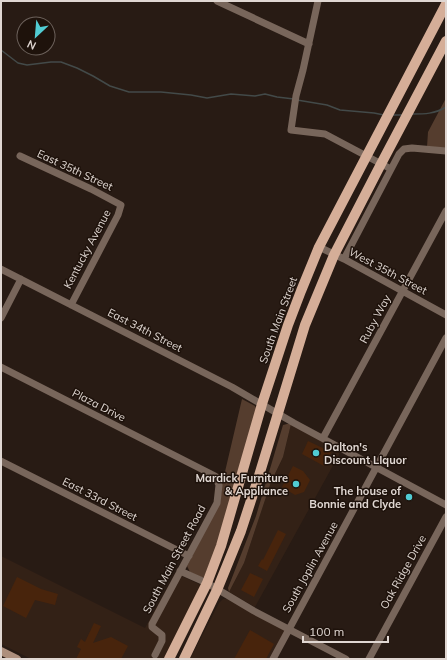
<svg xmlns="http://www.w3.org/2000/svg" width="447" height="660" viewBox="0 0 447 660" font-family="Mulish,sans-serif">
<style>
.built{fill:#332116}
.green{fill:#553d2e}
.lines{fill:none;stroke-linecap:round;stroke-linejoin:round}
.stream{stroke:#434a49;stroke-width:1.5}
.building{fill:#48240c}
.minor{stroke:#78665b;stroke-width:7}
.secondary{stroke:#ad8f7d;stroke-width:8}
.primary{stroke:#d5ae98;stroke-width:10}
.poi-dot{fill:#51ccd3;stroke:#1e120b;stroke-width:1.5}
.labels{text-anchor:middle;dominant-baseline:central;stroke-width:3;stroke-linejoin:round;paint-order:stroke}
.street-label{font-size:11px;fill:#e0d7d2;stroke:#1e120b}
.poi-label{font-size:11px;font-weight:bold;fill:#e0d7d2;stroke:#1e120b;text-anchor:end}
</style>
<rect width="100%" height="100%" fill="#281b14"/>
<path class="built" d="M291,424L341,451L255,607L229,592L244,563L271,482L283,457Z
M1,556L145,628L175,573L201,585L167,659H31L1,644Z
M223,599H230L284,630L285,632L270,659H190L219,603Z"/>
<path class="green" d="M446,98V148L427,147L428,132Z
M242,399L255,406L257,410L221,536L204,577H201L190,572L187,566L220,502L222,487L216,473L224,476Z
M287,424H291L283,457L271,482L244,563L229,592L228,588L256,516L283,425Z"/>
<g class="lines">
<path class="stream" d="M1,50L18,63L27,65L51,62H61L77,68L93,76L110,86L129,92H161L191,95L207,98L231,94L255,96L265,94L277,97L294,99
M297,100L327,105L340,110L374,113L384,115
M412,114C424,114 435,114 446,107
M392,115H402"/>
</g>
<path class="building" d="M308,441L331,452L324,466L302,454Z
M293,466L303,471L310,480L304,492L295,495L282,487Z
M278,530L286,534L267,571L258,566L262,559L263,560Z
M250,573L263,579L254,597L241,590Z
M17,577L41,589L58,594L55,605L35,600L26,618L3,606Z
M94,623L101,626L93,643L111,637L128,646L121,659H76L81,649L77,647L81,639L85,642Z
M250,630L274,644L266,659H234Z"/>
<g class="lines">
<path class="minor" d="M217,1L309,44
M318,1L303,70L296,96L291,130L325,134L391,169
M20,156L91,189L121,205L118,215L71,305
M319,247L344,259L446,315
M344,259L399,154L404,149L412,148L446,151
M1,269L232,387L294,423L446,505
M1,318L21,279
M1,367L215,476L219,485L217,503L152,624V627L162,635V641L155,655
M323,438L446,211
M1,461L189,556
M180,571L207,583L254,611L346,659
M273,659L446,338
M369,659L446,517"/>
<path class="secondary" d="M1,651L17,659"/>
<path class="primary" d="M169,659L207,583L221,546L262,404L288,325L301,291L319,247L446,4
M184,659L217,590L241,531L257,482L305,325L334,255L381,164L446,41"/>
</g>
<g class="poi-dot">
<circle cx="316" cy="453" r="4"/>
<circle cx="296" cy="484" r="4"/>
<circle cx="409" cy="497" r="4"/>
</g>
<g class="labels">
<g class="street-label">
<text transform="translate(75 170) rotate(25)">East 35th Street</text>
<text transform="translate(87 249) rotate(-62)">Kentucky Avenue</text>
<text transform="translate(388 271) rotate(28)">West 35th Street</text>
<text transform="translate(375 319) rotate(-62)">Ruby Way</text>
<text transform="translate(278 320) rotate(-70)">South Main Street</text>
<text transform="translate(145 330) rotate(27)">East 34th Street</text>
<text transform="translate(99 405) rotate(27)">Plaza Drive</text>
<text transform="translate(100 499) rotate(27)">East 33rd Street</text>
<text transform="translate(174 559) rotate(-62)">South Main Street Road</text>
<text transform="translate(310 567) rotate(-61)">South Joplin Avenue</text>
<text transform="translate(403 572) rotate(-61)">Oak Ridge Drive</text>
</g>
<g class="poi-label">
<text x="324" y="447" text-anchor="start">Dalton's<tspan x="324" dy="13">Discount LIquor</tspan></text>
<text x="288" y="478">Mardick Furniture<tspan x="288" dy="13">&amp; Appliance</tspan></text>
<text x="401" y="491">The house of<tspan x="401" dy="13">Bonnie and Clyde</tspan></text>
</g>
</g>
<rect width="447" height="660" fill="none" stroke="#e0d7d2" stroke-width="4"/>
<g transform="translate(36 36) rotate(206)"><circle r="19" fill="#1e120b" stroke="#6c615b"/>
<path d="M0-3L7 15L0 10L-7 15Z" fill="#51ccd3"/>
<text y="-6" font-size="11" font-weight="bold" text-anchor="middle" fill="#e0d7d2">N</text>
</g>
<path d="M303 636v6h85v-6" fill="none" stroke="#e0d7d2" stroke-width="2"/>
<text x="309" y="636" font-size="12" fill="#e0d7d2" stroke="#1e120b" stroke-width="3" paint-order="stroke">100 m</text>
</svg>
